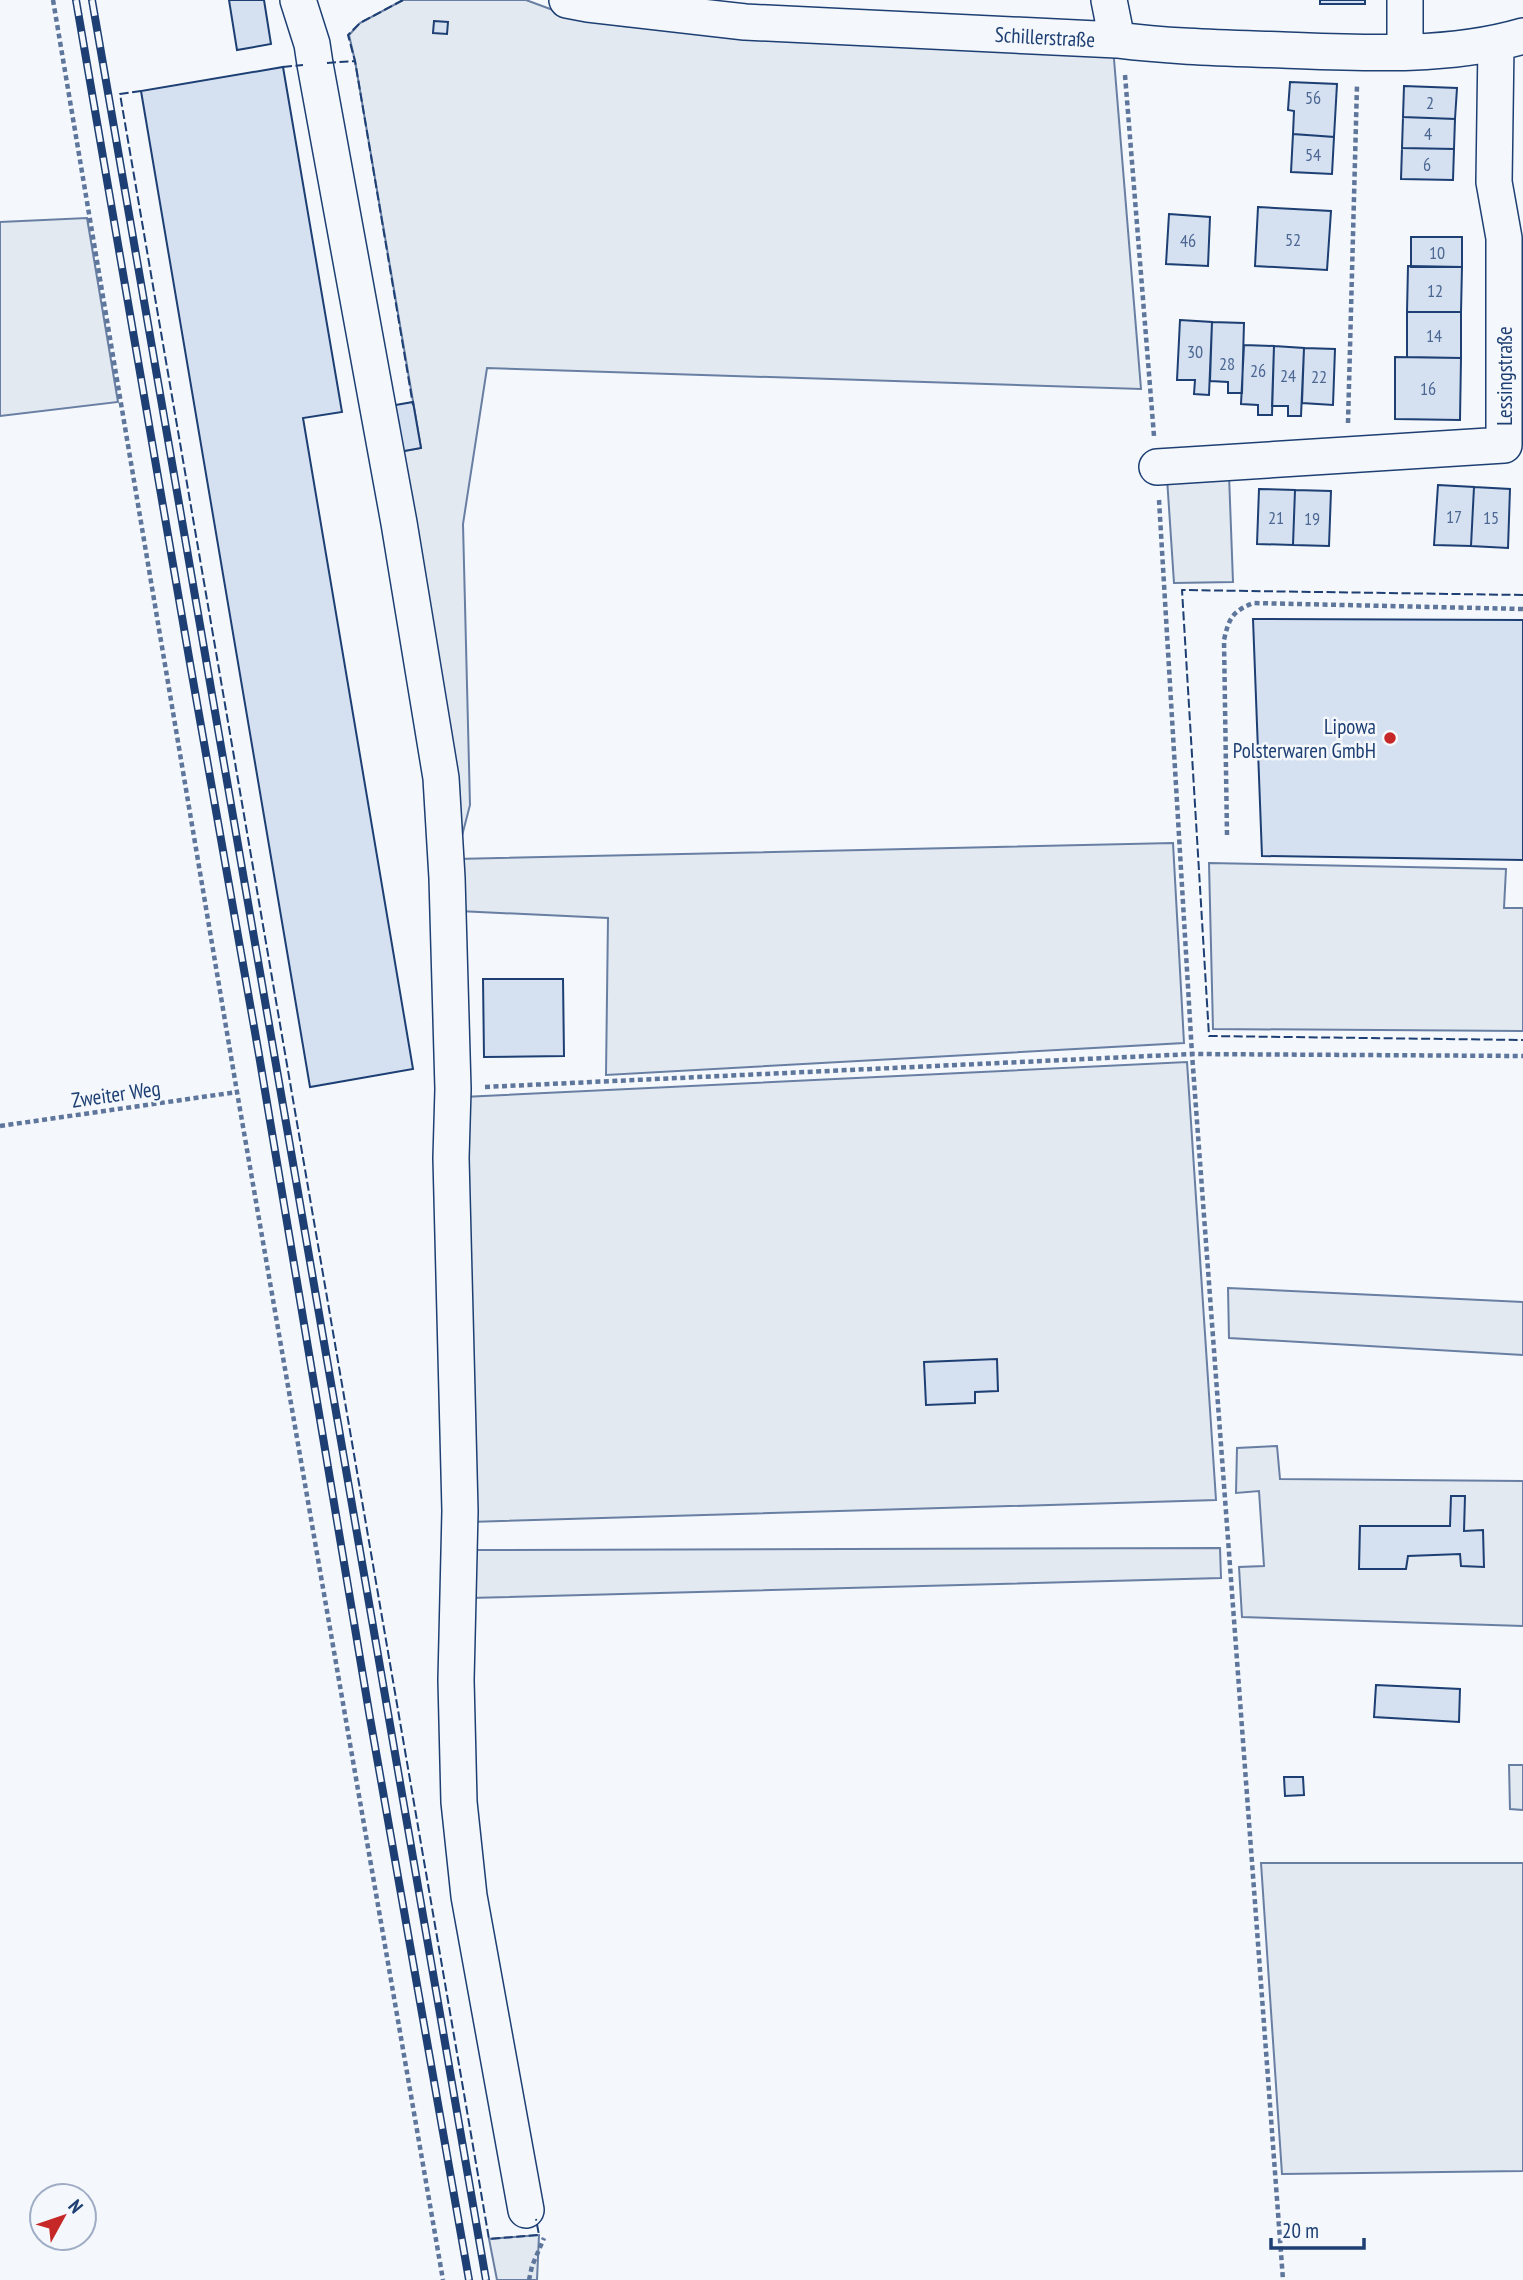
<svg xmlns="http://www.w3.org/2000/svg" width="1523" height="2280" viewBox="0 0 1523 2280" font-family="'PT Sans Narrow',sans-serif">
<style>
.green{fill:#e3e9f0;stroke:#687fa3;stroke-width:2}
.building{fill:#d5e0f0;stroke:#1d3f73;stroke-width:2}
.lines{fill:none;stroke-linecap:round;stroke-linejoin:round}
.minor-casing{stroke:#1d3f73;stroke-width:38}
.path{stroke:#5e769c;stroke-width:4.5;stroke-dasharray:5 3.5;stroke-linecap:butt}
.minor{stroke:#f4f7fb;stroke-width:35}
.rail-casing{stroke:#1d3f73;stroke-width:8}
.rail{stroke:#f4f7fb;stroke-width:5;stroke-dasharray:16;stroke-linecap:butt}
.fence{stroke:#1d3f73;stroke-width:2;stroke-dasharray:9 3.5;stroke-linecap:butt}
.poi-dot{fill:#c62828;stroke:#f4f7fb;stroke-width:2.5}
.labels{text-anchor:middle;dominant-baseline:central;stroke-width:5;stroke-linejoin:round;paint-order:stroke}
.number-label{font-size:18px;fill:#4b6792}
.street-label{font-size:21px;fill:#1d3f73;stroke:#f4f7fb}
.poi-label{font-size:21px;fill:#1d3f73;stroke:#f4f7fb;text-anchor:end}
</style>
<rect width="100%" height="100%" fill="#f4f7fb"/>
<path class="green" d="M403,0H526L553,10L621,26L1113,47L1141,389L487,368L463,524L470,805L456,859L1173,843L1184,1043L606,1075L608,918L459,911L398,452L421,448L355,61L349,35L360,23Z
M87,218L118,402L0,416V222Z
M1229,475L1233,582L1174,583L1167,478Z
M1209,863L1506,869L1504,908H1523V1031L1213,1029Z
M1187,1062L1216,1500L469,1522L463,1097Z
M1228,1288L1523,1302V1355L1229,1338Z
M1277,1446L1280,1479L1523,1481V1626L1242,1617L1239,1567L1264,1566L1259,1491L1236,1493L1237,1448Z
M1220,1548L1221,1578L469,1598V1550Z
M1509,1765H1523V1810L1510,1809Z
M1261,1863H1523V2171L1282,2174Z
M539,2235L537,2280H497L489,2239Z"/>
<path class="building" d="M229,0H264L271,44L237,50Z
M1320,0H1365V4H1320Z
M434,21L448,22L447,34L433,33Z
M283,67L342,412L303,418L413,1069L310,1087L141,91Z
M1290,82L1337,84L1334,137L1293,134L1294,111L1288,110Z
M1404,86L1457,88L1455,119L1403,117Z
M1403,117L1455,119L1454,149L1402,148Z
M1293,134L1334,137L1332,174L1291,172Z
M1402,148L1454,149L1453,180L1401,179Z
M1258,207L1331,211L1327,270L1255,266Z
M1169,214L1210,217L1208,266L1166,264Z
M1411,237H1462V267H1411Z
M1408,266L1462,267L1461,312H1407Z
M1407,312H1461V358L1407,357Z
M1180,320L1212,322L1209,395L1194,394L1195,380H1177Z
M1212,322L1244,323L1242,393H1228V382L1210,381Z
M1244,345L1274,346L1272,415H1258V405L1241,404Z
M1274,346L1304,348L1301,416H1288V406H1272Z
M1304,348L1335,349L1333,405L1302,403Z
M1395,357L1461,358L1460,420L1395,419Z
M413,402L421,448L393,453L384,407Z
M1438,485L1474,487L1471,546L1434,545Z
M1474,487L1510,489L1508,548L1471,546Z
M1259,489L1295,490L1293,545L1257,544Z
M1295,490L1331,491L1329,546L1293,545Z
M1253,619L1523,620V860L1262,856Z
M483,979H563L564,1056L484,1057Z
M997,1359L998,1391L975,1392V1403L926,1405L924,1362Z
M1451,1496H1465L1464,1531L1483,1530L1484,1567L1461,1566L1460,1554L1408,1556L1406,1569H1359L1360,1526H1450Z
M1376,1685L1460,1689L1459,1722L1374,1717Z
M1284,1777H1303L1304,1795L1285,1796Z"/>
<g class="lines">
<defs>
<path id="minor" d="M298,0L312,44L315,64L399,523L441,778L447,878L453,1089L451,1158L460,1511L456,1680L459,1802L469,1896L526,2210
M567,0L588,4L745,22L1117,40C1172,47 1228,48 1283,50C1360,53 1448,58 1523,36
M1109,0L1117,40
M1405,0V52
M1157,467L1504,445V238L1494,182L1496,44"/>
</defs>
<use href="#minor" class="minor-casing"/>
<path class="path" d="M53,0L237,1092L443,2280
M1125,75L1154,436
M1348,423L1357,85
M1159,500L1192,1054L1283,2280
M1227,835L1224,640C1229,618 1232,612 1253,603L1523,609
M485,1087L1192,1054L1523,1056
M0,1126L237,1092
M529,2280L532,2266L544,2238"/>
<use href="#minor" class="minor"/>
<defs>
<path id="rail" d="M76,0L191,669L259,1055L370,1718L469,2280
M92,0L486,2280"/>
</defs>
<use href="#rail" class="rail-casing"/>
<use href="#rail" class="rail"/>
<path class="fence" d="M403,0L360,23L348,35L355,61L413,405
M327,63L355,61
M283,67L303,65
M141,91L120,94L489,2239L539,2235L536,2219
M1523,595L1182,590L1209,1036L1523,1040"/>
</g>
<circle class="poi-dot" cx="1390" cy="738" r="7"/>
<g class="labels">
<g class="number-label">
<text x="1313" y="97">56</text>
<text x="1430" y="102">2</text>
<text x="1428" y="133">4</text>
<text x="1313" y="154">54</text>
<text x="1427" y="164">6</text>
<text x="1293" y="239">52</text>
<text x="1188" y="240">46</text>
<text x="1437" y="252">10</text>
<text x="1435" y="290">12</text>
<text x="1434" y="335">14</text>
<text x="1195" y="351">30</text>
<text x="1227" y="363">28</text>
<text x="1258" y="370">26</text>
<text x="1288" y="375">24</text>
<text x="1319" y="376">22</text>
<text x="1428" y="388">16</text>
<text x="1454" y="516">17</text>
<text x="1276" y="517">21</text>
<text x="1491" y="517">15</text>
<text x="1312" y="518">19</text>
</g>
<g class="street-label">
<text transform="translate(1045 37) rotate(3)">Schillerstraße</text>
<text transform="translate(1504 376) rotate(-90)">Lessingstraße</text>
<text transform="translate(116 1094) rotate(-8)">Zweiter Weg</text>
</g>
<g class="poi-label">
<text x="1376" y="726">Lipowa<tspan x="1376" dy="24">Polsterwaren GmbH</tspan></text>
</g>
</g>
<g transform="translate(63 2217) rotate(50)"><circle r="33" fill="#f4f7fb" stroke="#9eadc5" stroke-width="2"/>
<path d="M0-5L12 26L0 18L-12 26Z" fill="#c62828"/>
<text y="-10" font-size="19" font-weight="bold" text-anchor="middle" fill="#1d3f73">N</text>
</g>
<path d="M1271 2238v10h93v-10" fill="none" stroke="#1d3f73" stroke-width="3.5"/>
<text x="1282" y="2238" font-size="21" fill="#1d3f73" stroke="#f4f7fb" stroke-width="5" paint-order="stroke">20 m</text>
</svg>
